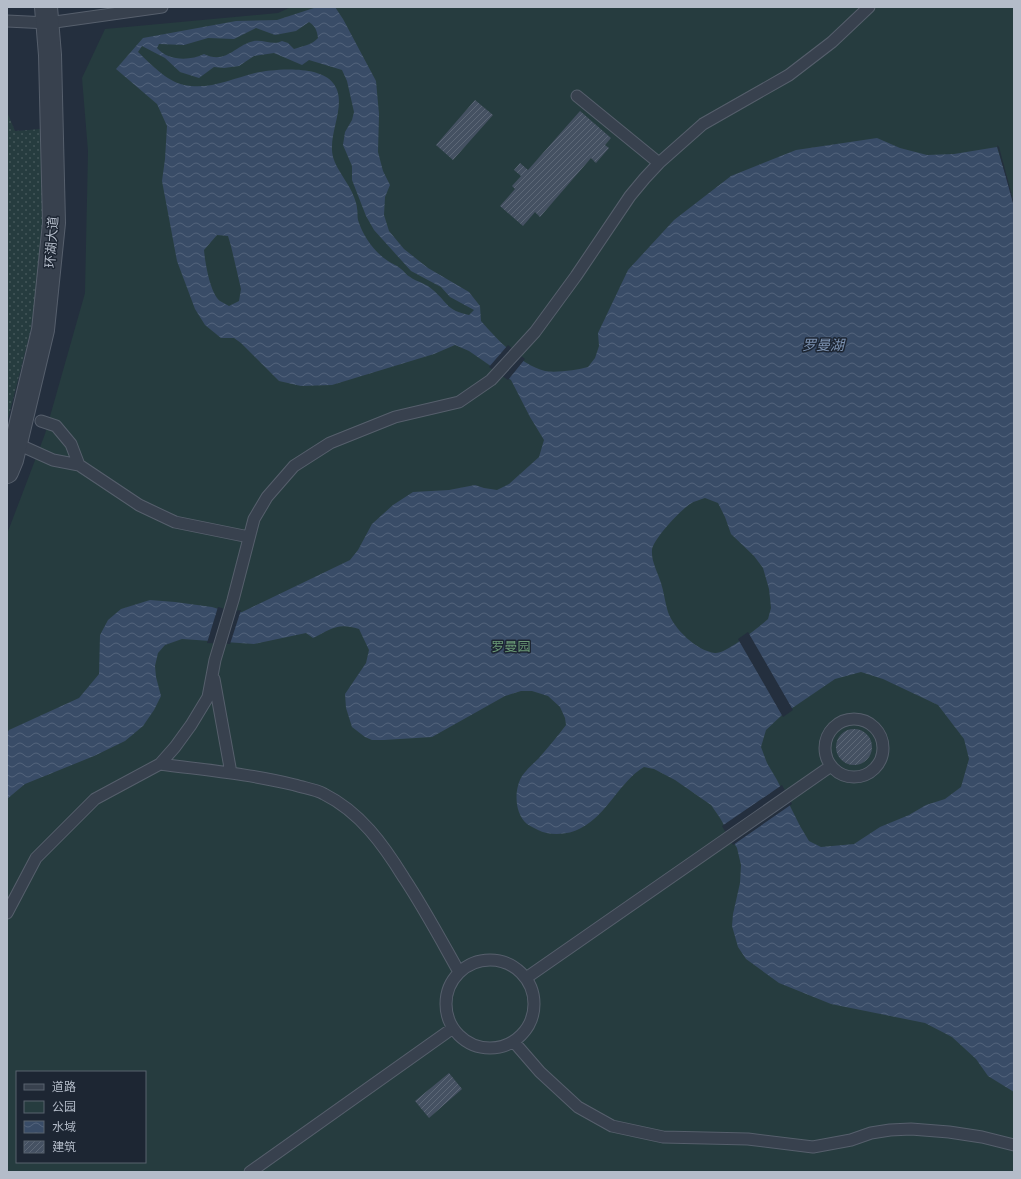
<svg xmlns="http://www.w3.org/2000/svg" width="1021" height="1179" viewBox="0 0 1021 1179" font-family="Quicksand,'Noto Sans SC',sans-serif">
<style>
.grass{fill:url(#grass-dots)}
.park{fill:#263c3f;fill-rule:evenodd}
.water{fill:url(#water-waves);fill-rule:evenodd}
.pier{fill:#242f3e}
.building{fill:url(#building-hatch)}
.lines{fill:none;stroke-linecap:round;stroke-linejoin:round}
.service-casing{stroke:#565f6c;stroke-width:13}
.tertiary-casing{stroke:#565f6c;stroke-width:24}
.service{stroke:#38414e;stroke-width:11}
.tertiary{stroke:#38414e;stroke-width:22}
.labels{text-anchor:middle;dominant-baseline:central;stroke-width:3;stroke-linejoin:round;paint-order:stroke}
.street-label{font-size:13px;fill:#b4bcc9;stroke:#1d2633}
.park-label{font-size:13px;fill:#6b9a76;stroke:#1d2633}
.water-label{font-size:14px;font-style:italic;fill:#7c92b1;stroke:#1d2633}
</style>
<defs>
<pattern id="grass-dots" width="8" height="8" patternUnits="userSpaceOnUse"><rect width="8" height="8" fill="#263c3f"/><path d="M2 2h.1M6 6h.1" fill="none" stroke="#435659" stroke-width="1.8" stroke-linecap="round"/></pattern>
<pattern id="water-waves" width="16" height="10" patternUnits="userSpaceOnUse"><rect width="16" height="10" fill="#394c67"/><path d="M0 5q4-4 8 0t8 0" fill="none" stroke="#53647b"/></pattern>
<pattern id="building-hatch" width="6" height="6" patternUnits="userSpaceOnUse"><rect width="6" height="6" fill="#455162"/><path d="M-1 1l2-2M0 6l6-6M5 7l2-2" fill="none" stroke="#5d6877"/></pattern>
</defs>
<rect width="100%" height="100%" fill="#242f3e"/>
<path class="grass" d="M7,112L15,131L41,129L43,255L30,333L7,423Z"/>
<path class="park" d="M291,7H1014V1172H7V534L45,434L85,293L88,151L82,78L105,29L278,13ZM17,1072H145V1162H17Z"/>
<path class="water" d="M317,7H335L343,19L376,81L379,114L378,152L383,171L390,185L385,197L384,215L389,231L404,249L428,268L469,292L480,306L481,321C497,339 520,365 545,371C555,373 578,370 588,367L595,358L599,346L598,333L628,270L674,220L731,176L796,150L877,138L900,148L927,155L954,154L997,147L1014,203V1092L988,1076L976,1059L952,1037L925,1023L831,1004L779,983L746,959L738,947L732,926L733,914L740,883L741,865L737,848L720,818L711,805L675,780L654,769L644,767C619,782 608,814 581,828C570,835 549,836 538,830C534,828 530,826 527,824C514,813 514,789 522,776C527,769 533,764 539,758C548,747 557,737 566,725L565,718L560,707L548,696L532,691H521L505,696L432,737L384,740H372L365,737L352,727L346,708L345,694L366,663L369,650L359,629C338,622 331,629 313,638L306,633L254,644L182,639L165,645L158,653L155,666L156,677L161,696L154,710L143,726L125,741L94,756L25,784L7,799V733L9,730L79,698L99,674L100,635L108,620L121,609L150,600L175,602L212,607L232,613L242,612L350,560L358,550L372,524L393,505L413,492L449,490L475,485L484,488L497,490L509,484L539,457L544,440L530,417L511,380L469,351L455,345L434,354L332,385L301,386L279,381L241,343L234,338H221L205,325L195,309L177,261L162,181L165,159L167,126L157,104L116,69L143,38L236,21L277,20ZM309,22C315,26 317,30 318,38C312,45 303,46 294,49L288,43L282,41C273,46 263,39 254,41C235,45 226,65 204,54C190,61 168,61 157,48L159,44L184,45L208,38L234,39L256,28L275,35L296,31ZM142,46L165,58L180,72L199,78L214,67L224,68L239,66L254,56L274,53L302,65L309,60L342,70L347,81L354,112L352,120L345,132L343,145L352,166V180L366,216L374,230L411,271L441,287L450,297L474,310L469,315C446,310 449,304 433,290C426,283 417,282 410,277C406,275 404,271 401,269C397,265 392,264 388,261C374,252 363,236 358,220C357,216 358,212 357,208C357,205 355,200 354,197C349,183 337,171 333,157C327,133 349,103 333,83C319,65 274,69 255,73C231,79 210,90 184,85C166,81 151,64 138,52ZM217,235L228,236L231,246L241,289L239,301L229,306C226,304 223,303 220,301C210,293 205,262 204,250ZM705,498L718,503L725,517L731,534L754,556L763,568L769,589L771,608L768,619C759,627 726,654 715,653C697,651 674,629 668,612C665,603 664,592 661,583C658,573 651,561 652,550C653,539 681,510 690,504C694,501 700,500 705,498ZM861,672L883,679L938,705L964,739L969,759L961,787L945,799L926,805L909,815L880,827L854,844L821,847L809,841L800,826L777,780L767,763L761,747L766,730L782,715L835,679Z"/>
<path class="pier" d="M997,145L999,147L1014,203H1013Z
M508,345L525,359L508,380L489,367Z
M218,607L232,611L241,610L230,644L207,643Z
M748,632L793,710L783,717L738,639Z
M782,785L792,804L733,845L722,826Z"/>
<path class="building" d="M475,100L493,115L453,160L436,145Z
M580,111L611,138L605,145L609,148L596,163L591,158L540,217L535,212L523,226L500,206L515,189L512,186L521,176L514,170L520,163L528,170Z
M836 747a18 18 0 1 1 36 0a18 18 0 1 1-36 0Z
M449,1073L462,1089L429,1118L415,1101Z"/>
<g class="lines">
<defs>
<path id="service" d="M7,21L48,23L162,7
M577,96L659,163
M41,421L56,426L71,444L79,465
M13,442L53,460L79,465L139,505L175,522L249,537
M214,679L231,773
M825 748a29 29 0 1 1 58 0a29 29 0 1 1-58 0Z
M160,764C205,770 251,774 295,785C304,788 315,789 324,794C360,812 383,844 404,878C424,908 441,940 459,972
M7,913L36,858L95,799L160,764L175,747L191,725L208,697L215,660L233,600L254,519L267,497L294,466L330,443L395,417L459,402L491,380L535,332L576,276L630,196L645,178L659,163L703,124L789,75L832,42L869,7
M446 1004a44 44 0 1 1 88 0a44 44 0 1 1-88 0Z
M526,978L831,766
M514,1042L540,1072L578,1107L612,1126L663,1137L748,1139L813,1147L851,1140L871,1133L890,1130L911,1129L949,1132L982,1137L1014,1145
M250,1172L453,1028"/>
<path id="tertiary" d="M7,472L12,460L43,330L54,223L50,55L46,7"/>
</defs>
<use href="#service" class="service-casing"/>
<use href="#tertiary" class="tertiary-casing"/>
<use href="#service" class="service"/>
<use href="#tertiary" class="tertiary"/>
</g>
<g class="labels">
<g class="street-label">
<text transform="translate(51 242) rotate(-86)">环湖大道</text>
</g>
<g class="park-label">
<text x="511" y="646">罗曼园</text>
</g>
<g class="water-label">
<text x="823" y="345">罗曼湖</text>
</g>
</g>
<rect width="1021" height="1179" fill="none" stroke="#b4bcc9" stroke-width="16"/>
<rect x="16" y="1071" width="130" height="92" fill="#1d2633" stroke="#59626f"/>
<rect x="24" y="1084" width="20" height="6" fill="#38414e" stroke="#59626f"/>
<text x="52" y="1091" font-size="12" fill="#b4bcc9">道路</text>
<rect x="24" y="1101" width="20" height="12" fill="#263c3f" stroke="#59626f"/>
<text x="52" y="1111" font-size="12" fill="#b4bcc9">公园</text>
<rect x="24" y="1121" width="20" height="12" fill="url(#water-waves)" stroke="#59626f"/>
<text x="52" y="1131" font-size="12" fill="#b4bcc9">水域</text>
<rect x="24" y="1141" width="20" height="12" fill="url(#building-hatch)" stroke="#59626f"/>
<text x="52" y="1151" font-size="12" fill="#b4bcc9">建筑</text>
</svg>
